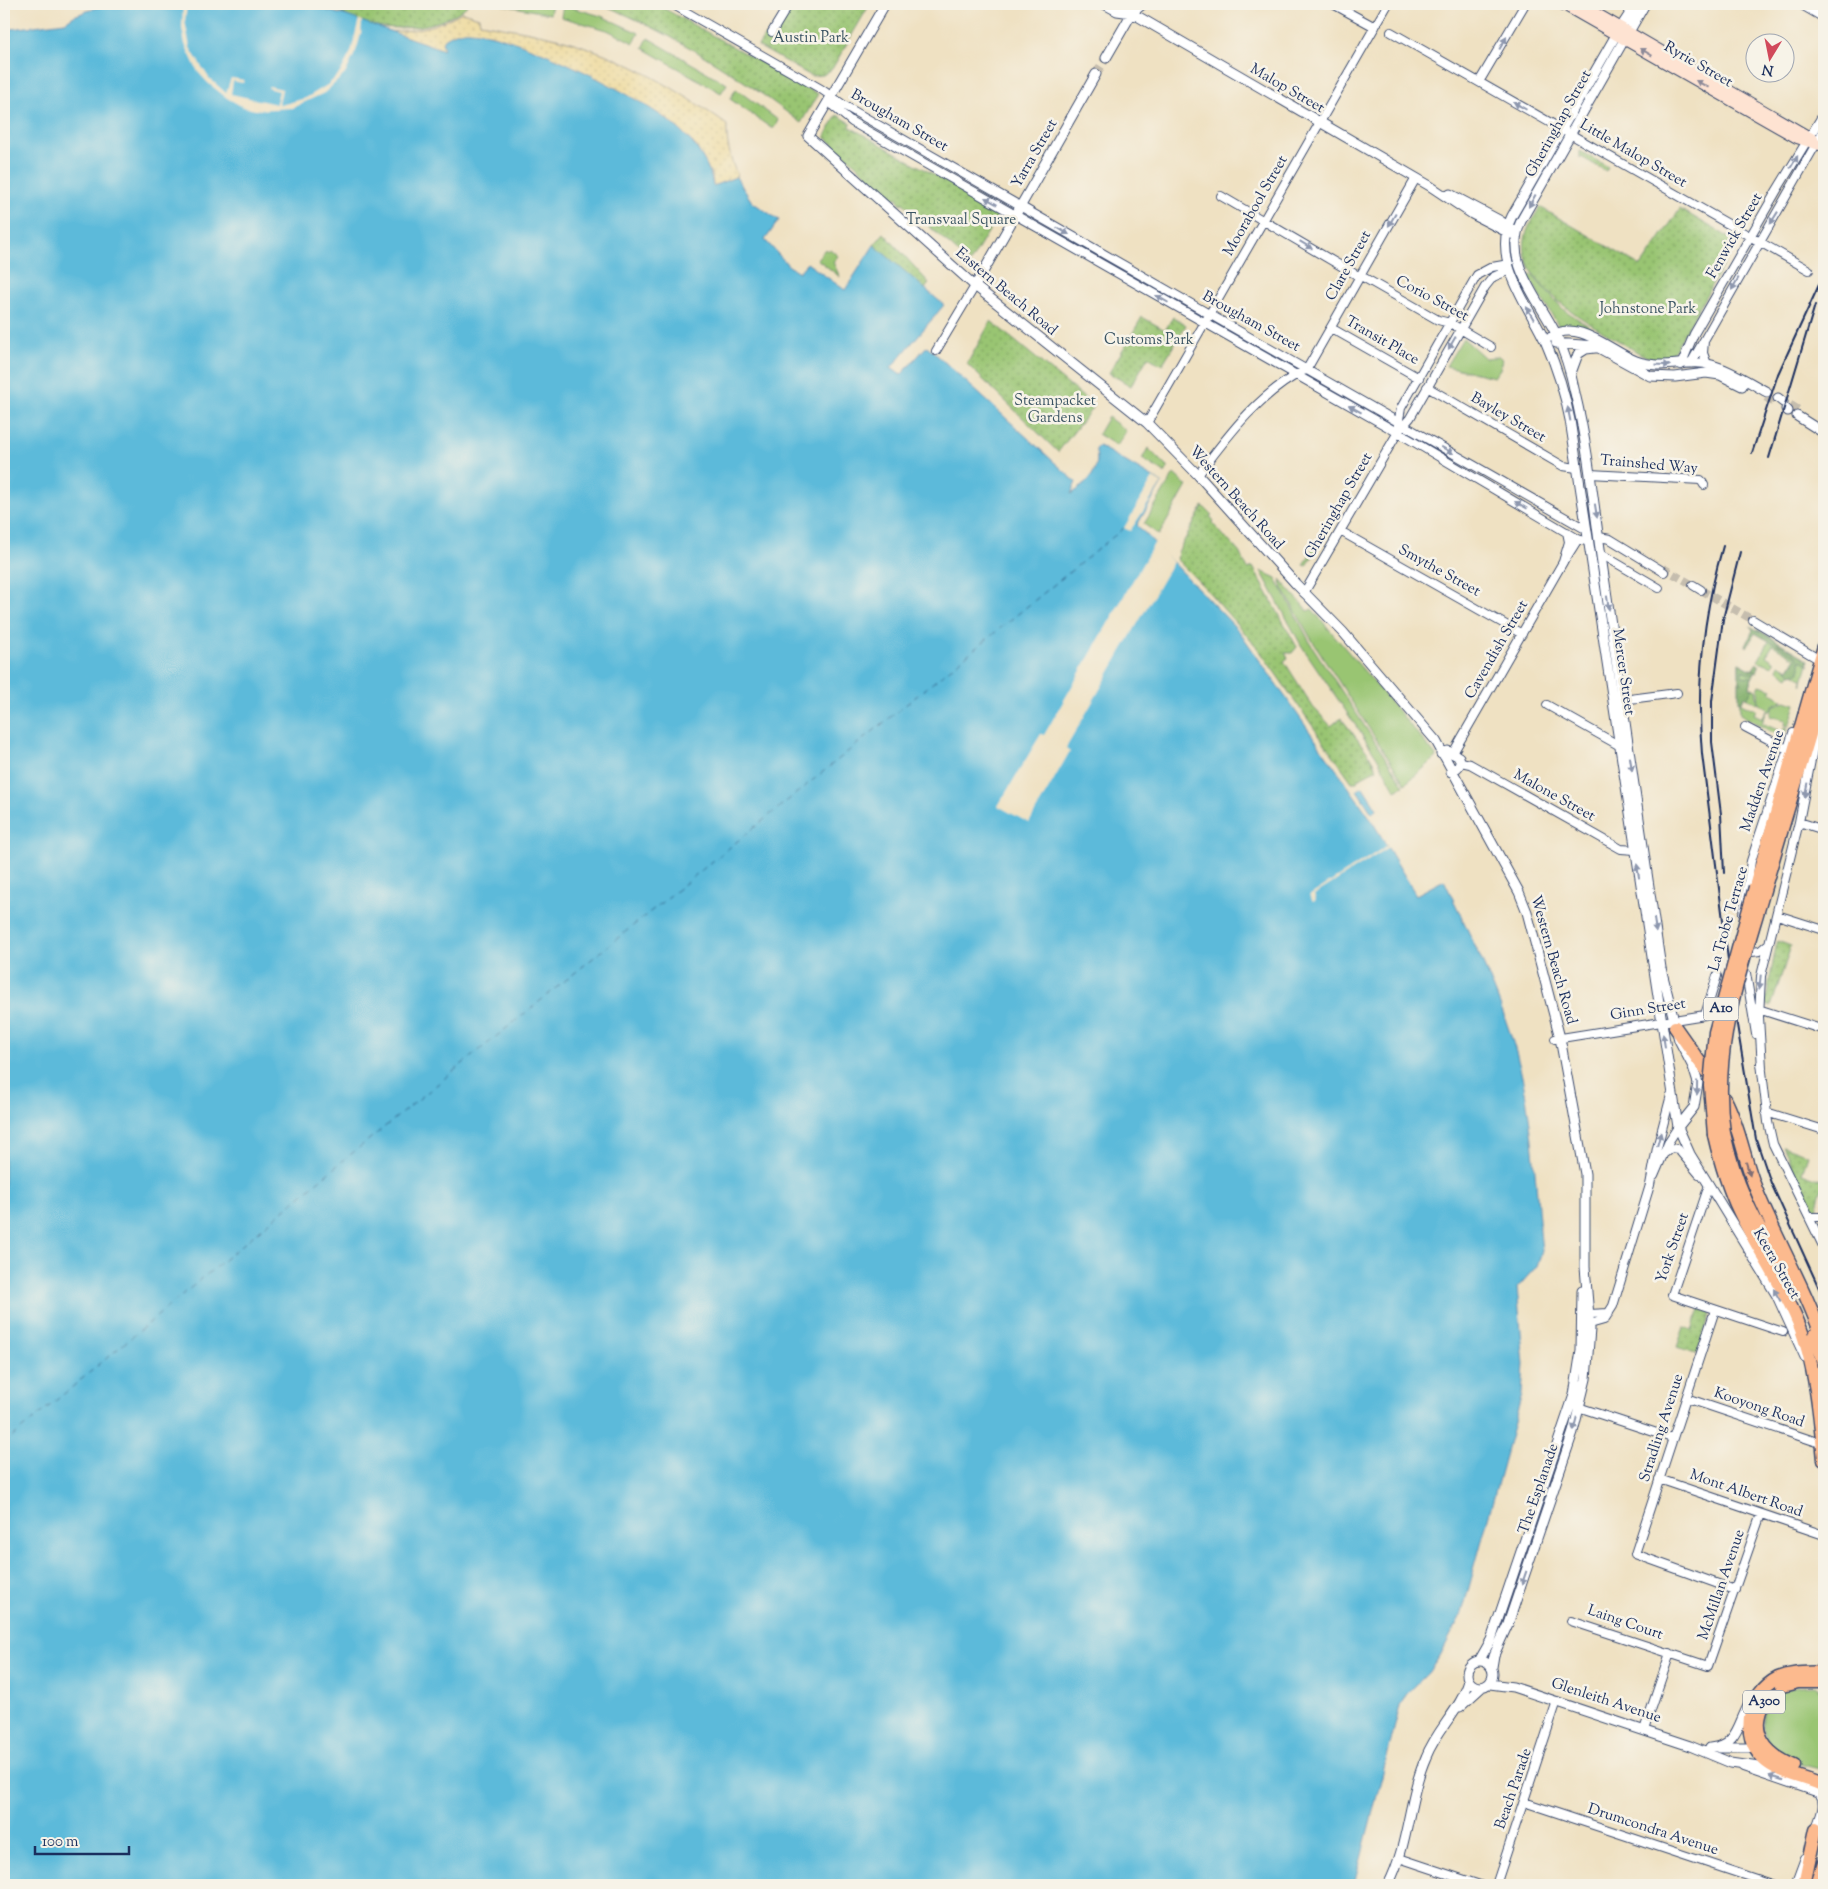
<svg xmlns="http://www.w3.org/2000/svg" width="1828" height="1889" viewBox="0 0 1828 1889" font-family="'Sorts Mill Goudy',serif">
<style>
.grass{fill:#99c572;stroke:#5a7a68}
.forest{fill:url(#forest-firs);stroke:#4a6c61}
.sand{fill:url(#sand-dots);stroke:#84847e}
.park{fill:url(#park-dots);stroke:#5a7a68}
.water{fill:#5cbada;stroke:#3c749c}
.pier{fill:#efe1c2}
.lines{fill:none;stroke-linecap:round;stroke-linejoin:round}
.ferry{stroke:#2e5983;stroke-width:1;stroke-dasharray:6 5;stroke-linecap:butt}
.minor-tunnel{stroke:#c5bdae;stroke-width:8;stroke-dasharray:8 4;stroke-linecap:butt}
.tertiary-tunnel{stroke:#c5bdae;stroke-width:9;stroke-dasharray:9 4.5;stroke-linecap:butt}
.minor-casing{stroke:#3b4a6d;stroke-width:10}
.tertiary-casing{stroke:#3b4a6d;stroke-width:11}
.secondary-casing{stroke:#3b4a6d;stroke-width:12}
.trunk-casing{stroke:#3b4a6d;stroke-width:15}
.minor{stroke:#fff;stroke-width:8}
.tertiary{stroke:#fff;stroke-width:9}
.secondary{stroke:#fee3d2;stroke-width:10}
.trunk{stroke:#fcba8e;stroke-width:12}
.rail{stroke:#1b2f5e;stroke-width:2}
.trunk-bridge-casing{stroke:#3b4a6d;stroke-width:15;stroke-linecap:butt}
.trunk-bridge{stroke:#fcba8e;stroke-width:12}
.oneway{fill:#8d97ae}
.oneway2{fill:#8c8998}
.oneway3{fill:#806e74}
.labels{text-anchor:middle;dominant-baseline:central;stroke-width:5;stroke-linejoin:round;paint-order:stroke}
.shield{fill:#f7f3e8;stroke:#5d6a87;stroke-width:1}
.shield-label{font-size:14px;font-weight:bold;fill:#1b2f5e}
.park-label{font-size:15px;fill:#3a5463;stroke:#f7f3e8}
.street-label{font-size:15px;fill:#1b2f5e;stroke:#f7f3e8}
</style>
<defs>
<pattern id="forest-firs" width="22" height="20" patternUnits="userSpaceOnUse" patternTransform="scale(1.25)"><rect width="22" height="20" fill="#7aaa64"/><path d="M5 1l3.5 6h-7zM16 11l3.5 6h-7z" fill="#638b56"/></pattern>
<pattern id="sand-dots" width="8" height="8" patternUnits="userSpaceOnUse" patternTransform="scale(1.25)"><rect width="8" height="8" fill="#eeda9e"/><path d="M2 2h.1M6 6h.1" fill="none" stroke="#ccbb8a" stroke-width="1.8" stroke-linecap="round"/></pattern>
<pattern id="park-dots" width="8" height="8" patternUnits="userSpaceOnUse" patternTransform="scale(1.25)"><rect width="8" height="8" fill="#99c572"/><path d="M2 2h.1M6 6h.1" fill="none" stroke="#7ca061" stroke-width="1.8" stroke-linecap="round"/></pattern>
</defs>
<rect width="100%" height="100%" fill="#f7f3e8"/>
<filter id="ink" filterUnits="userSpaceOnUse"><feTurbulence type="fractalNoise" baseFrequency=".02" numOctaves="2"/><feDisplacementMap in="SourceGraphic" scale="10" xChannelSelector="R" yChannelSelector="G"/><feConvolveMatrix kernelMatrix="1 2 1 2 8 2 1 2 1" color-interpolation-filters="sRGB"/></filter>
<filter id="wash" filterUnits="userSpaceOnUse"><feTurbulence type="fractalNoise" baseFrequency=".0096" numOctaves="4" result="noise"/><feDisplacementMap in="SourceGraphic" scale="20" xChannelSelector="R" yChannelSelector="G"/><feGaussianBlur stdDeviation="1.12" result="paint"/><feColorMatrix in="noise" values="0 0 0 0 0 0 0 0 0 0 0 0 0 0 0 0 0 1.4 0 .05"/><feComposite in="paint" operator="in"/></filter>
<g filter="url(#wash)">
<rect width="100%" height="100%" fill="#efe1c2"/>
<path class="grass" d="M499,4H552L550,14Z
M563,5L601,16L639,33L634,43L607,30L561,17Z
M648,38L727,84L721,93L643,48Z
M736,89L778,120L774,128H771L730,99Z
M1580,151L1608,167L1606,171L1581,157L1580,159Z
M825,249L828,251L830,249L838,256L833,262L840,277L817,259Z
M1532,275L1563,309L1593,329L1585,331L1558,325L1528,276Z
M1463,338L1485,358L1495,357L1497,355L1502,359L1500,369L1494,377L1446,366Z
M1108,417L1126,431L1117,446L1098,434Z
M1148,448L1168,468L1165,473L1142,459Z
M1174,474L1187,486L1159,535L1144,524Z
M1261,571L1276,578L1312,646L1404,786L1395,790L1377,757L1301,645Z
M1280,579L1308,611L1312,609L1437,757L1405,784L1310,637L1283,589Z
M1757,629L1809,660L1802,685L1803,679L1792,672L1789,677L1778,670L1779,664L1789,669L1795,658L1773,645L1766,656L1774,661L1773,666L1758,661L1769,641L1755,633Z
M1739,663L1752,670L1757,663L1759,665L1752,677L1750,687L1756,690L1758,704L1745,696L1741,703L1756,710L1754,714L1762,718L1768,708L1759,704L1758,690L1760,685L1772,689L1770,692L1783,700L1773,705L1770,711L1767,710L1762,723L1782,732L1785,727L1788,728L1784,739L1740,714Z
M1785,701L1796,704L1789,726L1785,725L1786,720L1770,716L1773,706Z
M1815,1686L1824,1693V1770C1810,1766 1788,1763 1777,1752C1759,1735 1758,1704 1781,1692C1791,1686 1804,1687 1815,1686Z"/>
<path class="forest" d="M1750,626L1809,660L1807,661L1810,665L1800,660V672L1791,674L1786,668L1789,669L1798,657L1755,633L1747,647L1746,645L1753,630Z
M1739,663L1752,670L1757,663L1759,665L1757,673L1754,672L1753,675L1742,670V676L1752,677L1750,687L1753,688L1747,698L1745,696L1741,702H1739Z"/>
<path class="sand" d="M301,4H329L345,15Z
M462,12L479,17L480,23C517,30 556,35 591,49C639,66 686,95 727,125C726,140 730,160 737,174L736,177L713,186L712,176L696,146L667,119L628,96L536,51L490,34L444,51L388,32C419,30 434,28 462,12Z"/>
<path class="park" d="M329,4H469C441,30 390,34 355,20C346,16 337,9 329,4Z
M601,4H656L818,94L801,123C739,75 674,34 601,4Z
M793,4H870L832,69L823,75L811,76L758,46L765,35L776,33Z
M837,115L851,123L850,127L1000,212L970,263L903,203L901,204L896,197L894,199L825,137Z
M1540,207L1641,266L1680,209L1730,238L1735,244L1675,350C1670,355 1664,359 1658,359C1647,360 1633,349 1624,344C1593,326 1531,292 1525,253C1522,235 1531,222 1540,207Z
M884,233L929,283L925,289L874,245Z
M1142,317L1165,330L1173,317L1186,325L1162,365L1148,357L1131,386L1109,373Z
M991,321L1094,406L1058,452L967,364Z
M1203,506L1212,515L1210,516L1214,521L1212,523L1239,552L1248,569L1253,567L1297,647L1292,653H1285L1288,658L1284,661L1313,707L1331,726L1341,718L1368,753L1377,769L1358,779L1357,782H1352L1257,647L1206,589L1177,560L1178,552Z
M1328,522L1332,524L1307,566L1304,565Z
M1777,941L1791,946L1771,1007L1765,1004Z
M1783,1146L1808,1155L1802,1173L1824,1181L1816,1209L1810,1206Z
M1700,1309L1711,1312L1697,1354L1677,1347L1684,1327L1693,1330Z"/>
<path class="water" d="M119,4L127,7L140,4H301L344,15L444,50L442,41C449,35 460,30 470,31C518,34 645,98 681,131C697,146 710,165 713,186L736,177L752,202L779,220L765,240L789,266L799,272L807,263L845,290L874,245L944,305L891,368L901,375L927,346L1076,482L1071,494C1088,484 1102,469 1095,448L1099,446L1162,483L1137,525L1239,631L1369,816L1416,895L1444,880C1467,929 1492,978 1509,1030C1534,1101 1534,1177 1542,1251L1537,1266L1517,1288L1524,1364L1522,1394L1462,1613L1440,1656L1428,1673L1406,1695L1400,1706L1354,1885H4V30L65,22L74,16L98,7Z
M1363,787L1377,809L1372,813L1357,790Z"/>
<path class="pier" d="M183,4H187L185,21L190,48L209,78L226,93L231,78L244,80L243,83L233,81L231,94L276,104L279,91L268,88L269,86L282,89L279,103L281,105L306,98L329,84L340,73L351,52L359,19L362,21L361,34L356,51L345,74L324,93L292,108L255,110L243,107L227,98L208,83L198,72L185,44L182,28Z
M1153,478L1162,483L1130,531L1124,528Z
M1155,542L1173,562L1066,748L1070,751L1029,823L998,806L1041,734L1044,735Z
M1388,845L1389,847L1314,895L1316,900L1313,902L1309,896Z"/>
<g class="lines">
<path class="ferry" d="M4,1444L345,1159L1124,528"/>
</g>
</g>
<g filter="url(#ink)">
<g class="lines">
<path class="minor-tunnel" d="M1663,568L1693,585
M1701,590L1753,620"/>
<path class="tertiary-tunnel" d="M1096,74L1106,58
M1766,397L1777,404
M1790,405L1798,410"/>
<defs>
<path id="minor" d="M672,4L821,89L845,106L1587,530
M1333,4L1375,27
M1800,4L1824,18
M772,32L789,4
M1391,32L1809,270
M1479,82L1525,4
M831,97L834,107L852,122L1409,439L1578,539L1589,542
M1221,196L1360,277
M1361,276L1438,320L1450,323L1491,347
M1331,328L1419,378
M1704,341L1703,353L1707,364
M936,351L975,286
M1691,363L1824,130
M1681,365L1694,334L1777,190L1824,113
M1427,387L1563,466L1577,468
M1147,423L1388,4
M1398,425L1401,408L1477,275L1492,267L1509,264
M1590,474L1701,480L1704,485
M1198,475C1229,434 1260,392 1307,369L1416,178
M1342,532L1522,634
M1599,537L1610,539L1664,572
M1601,554L1659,588
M1566,558L1578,539
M1693,585L1701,590
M1304,593L1398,432L1410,418L1485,287L1493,277L1510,270
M1753,620L1820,660L1819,664
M1622,700L1677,693
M1547,705L1620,746
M1745,727L1787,749
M1453,753L1563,562L1569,542L1567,532
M1461,762L1470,764L1621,849L1635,850
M1799,822L1824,830
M1743,914L1751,861L1793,733
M1777,915L1824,930
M1752,952L1760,951L1767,945
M1746,973L1756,1034
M1755,1008L1824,1030
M1555,1039L1705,1015L1717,976
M1761,1063L1768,1122L1773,1144L1824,1248
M1762,1068L1759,1017L1761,976L1799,822L1818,724
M1766,1112L1824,1130
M1665,1153L1671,1148L1678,1149L1699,1174
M1654,1176L1669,1141L1678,1127
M1709,1185L1672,1295L1783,1332
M1809,1217H1824
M1715,1310L1635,1554L1735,1590
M1589,1314L1609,1313
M1590,1324L1604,1320L1613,1306L1650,1185L1657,1148L1671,1095
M1686,1398L1823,1444
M1575,1406L1672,1438
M1659,1479L1824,1535
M1571,1621L1708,1666L1761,1514
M1644,1730L1670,1653
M1743,1767L1819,1793C1828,1804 1818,1821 1814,1833
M1524,1802L1774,1885
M1399,1858L1480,1885
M1496,1885L1557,1701
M1795,1885L1805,1858"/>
<path id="tertiary" d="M885,4L808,136L975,286L1147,423L1198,475L1296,584L1343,632L1436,741L1519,892L1527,912L1560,1038L1585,1174V1267L1590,1329L1586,1379L1573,1432L1508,1624L1494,1655L1492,1667
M1104,4L1117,11L1132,13
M1124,4L1132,13L1430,186L1472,214L1511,234
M1621,27L1636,4
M1629,32L1645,4
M1616,35L1512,216C1490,260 1529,305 1546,343C1557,368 1565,394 1570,420L1678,1127L1690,1154L1777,1296L1805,1357
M1624,40L1521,221C1502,262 1540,300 1556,334C1565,353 1571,373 1575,393C1590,455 1595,520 1605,583C1623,711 1642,840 1661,968L1679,1040L1693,1067L1698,1083L1694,1107L1678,1127
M1106,58L1132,13L1143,4
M1450,194L1499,220L1512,229
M975,286L1096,74
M1551,337C1576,317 1612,352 1636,361C1664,371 1687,358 1712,365C1731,370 1750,383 1767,392
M1556,343L1595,346L1650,376L1675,377L1706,373L1720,375L1742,386
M1571,373L1578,354L1586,349L1595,348
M1778,398L1783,402
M1786,409L1788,411
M1797,416L1824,433
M1441,754L1448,751L1459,757C1462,765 1458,768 1451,772
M1467 1674a13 13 0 1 1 26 0a13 13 0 1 1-26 0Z
M1479,1661L1491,1640L1574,1395L1581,1350L1582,1291
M1490,1684L1513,1687L1690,1746L1731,1763L1773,1769
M1460,1707L1482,1687
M1710,1748C1740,1745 1737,1722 1751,1701
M1720,1748H1755
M1388,1885C1409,1845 1408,1798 1426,1757C1437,1729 1461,1709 1469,1681"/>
<path id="secondary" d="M1562,4L1797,138L1823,146
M1580,4L1813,139"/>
<path id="trunk" d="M1755,887L1824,646
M1764,890L1824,687
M1675,1027L1706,1071
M1725,1099C1740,1127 1744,1160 1756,1189C1777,1241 1806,1289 1824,1343
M1724,1133C1738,1199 1764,1234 1795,1291
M1714,1135C1720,1161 1727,1186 1739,1211C1757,1249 1782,1283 1798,1322C1815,1362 1820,1417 1824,1460
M1815,1335L1824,1363
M1824,1672C1809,1673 1793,1672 1778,1678C1748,1693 1739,1736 1764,1760C1779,1774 1806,1777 1824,1786
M1782,1686L1798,1682H1824
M1765,1700C1747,1732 1765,1754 1794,1766
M1804,1885L1816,1829
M1817,1885L1824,1863"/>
</defs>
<use href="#minor" class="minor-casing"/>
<use href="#tertiary" class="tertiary-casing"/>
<use href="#secondary" class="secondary-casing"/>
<use href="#trunk" class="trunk-casing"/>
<use href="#minor" class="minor"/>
<use href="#tertiary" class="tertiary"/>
<use href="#secondary" class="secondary"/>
<use href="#trunk" class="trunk"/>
<path class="rail" d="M1752,453L1778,374L1824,274
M1769,458L1815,305
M1723,546C1703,614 1696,684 1702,754L1734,1007L1756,1139L1771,1183L1824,1299
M1724,873L1721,814L1712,742V701L1723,619L1740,552"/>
<defs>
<path id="trunk-bridge" d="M1724,1133C1711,1047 1741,971 1764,890
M1714,1135L1710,1085L1715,1032L1755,887"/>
</defs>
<use href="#trunk-bridge" class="trunk-bridge-casing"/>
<use href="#trunk-bridge" class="trunk-bridge"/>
</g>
<defs><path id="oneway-solid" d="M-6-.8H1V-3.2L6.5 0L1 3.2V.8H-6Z" transform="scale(1.25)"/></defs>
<g class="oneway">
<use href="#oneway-solid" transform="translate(1503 43) rotate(-60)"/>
<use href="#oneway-solid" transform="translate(1520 106) rotate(-150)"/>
<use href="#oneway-solid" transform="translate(1794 162) rotate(-59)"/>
<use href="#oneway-solid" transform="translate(991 201) rotate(-150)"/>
<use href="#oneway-solid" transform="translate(1532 201) rotate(119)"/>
<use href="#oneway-solid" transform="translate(1774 218) rotate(122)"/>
<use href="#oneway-solid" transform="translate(1392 220) rotate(120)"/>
<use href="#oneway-solid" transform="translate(1063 231) rotate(30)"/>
<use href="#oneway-solid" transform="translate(1306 245) rotate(31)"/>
<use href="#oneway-solid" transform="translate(1735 284) rotate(119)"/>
<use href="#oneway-solid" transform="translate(1162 299) rotate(-150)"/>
<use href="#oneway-solid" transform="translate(1530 313) rotate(-120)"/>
<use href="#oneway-solid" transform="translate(1452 343) rotate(120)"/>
<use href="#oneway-solid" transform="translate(1663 365) rotate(3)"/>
<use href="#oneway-solid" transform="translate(1355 409) rotate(-151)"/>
<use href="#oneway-solid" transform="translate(1569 414) rotate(-101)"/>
<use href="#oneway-solid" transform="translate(1447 450) rotate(29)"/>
<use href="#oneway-solid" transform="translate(1521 505) rotate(-150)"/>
<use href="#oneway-solid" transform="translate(1596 511) rotate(81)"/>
<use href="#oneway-solid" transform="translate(1608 603) rotate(81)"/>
<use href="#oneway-solid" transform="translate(1631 764) rotate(81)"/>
<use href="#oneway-solid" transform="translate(1806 790) rotate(101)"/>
<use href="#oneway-solid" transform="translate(1638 871) rotate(-99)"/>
<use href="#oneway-solid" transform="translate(1655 925) rotate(81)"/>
<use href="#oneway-solid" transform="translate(1760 982) rotate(96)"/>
<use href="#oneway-solid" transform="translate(1664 1041) rotate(-99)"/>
<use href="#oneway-solid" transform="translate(1697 1088) rotate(91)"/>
<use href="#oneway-solid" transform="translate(1659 1139) rotate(-75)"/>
<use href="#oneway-solid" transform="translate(1777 1295) rotate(-119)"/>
<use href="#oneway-solid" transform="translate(1575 1424) rotate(104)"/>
<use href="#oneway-solid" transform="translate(1524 1578) rotate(109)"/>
<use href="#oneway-solid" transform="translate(1776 1778) rotate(-162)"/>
</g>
<g class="oneway2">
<use href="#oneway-solid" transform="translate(1646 52) rotate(-150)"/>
<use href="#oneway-solid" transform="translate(1702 84) rotate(-151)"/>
</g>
<use class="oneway3" href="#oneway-solid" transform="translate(1748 1169) rotate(74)"/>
</g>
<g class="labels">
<g class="shield">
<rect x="1703.5" y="997.5" width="35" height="23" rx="4"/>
<rect x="1743" y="1690.5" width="42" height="23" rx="4"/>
</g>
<g class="shield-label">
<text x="1721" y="1009">A10</text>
<text x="1764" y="1702">A300</text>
</g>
<g class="park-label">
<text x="811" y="38">Austin Park</text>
<text x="961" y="220">Transvaal Square</text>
<text x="1648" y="309">Johnstone Park</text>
<text x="1149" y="340">Customs Park</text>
<text x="1055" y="401">Steampacket<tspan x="1055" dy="17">Gardens</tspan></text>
</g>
<g class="street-label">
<text transform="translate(1698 65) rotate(30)">Ryrie Street</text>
<text transform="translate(1287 89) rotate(30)">Malop Street</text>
<text transform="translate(899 121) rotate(30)">Brougham Street</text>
<text transform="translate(1559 124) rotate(-61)">Gheringhap Street</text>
<text transform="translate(1035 154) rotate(-60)">Yarra Street</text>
<text transform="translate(1633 154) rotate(30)">Little Malop Street</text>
<text transform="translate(1256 206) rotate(-60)">Moorabool Street</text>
<text transform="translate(1735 236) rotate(-60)">Fenwick Street</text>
<text transform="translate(1349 266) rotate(-61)">Clare Street</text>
<text transform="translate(1006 292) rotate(40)">Eastern Beach Road</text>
<text transform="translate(1432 299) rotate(28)">Corio Street</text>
<text transform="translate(1251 322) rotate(29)">Brougham Street</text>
<text transform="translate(1382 341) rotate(30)">Transit Place</text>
<text transform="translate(1508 418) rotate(30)">Bayley Street</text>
<text transform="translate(1649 465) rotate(5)">Trainshed Way</text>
<text transform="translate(1236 498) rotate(48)">Western Beach Road</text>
<text transform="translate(1339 506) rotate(-60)">Gheringhap Street</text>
<text transform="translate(1439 571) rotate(29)">Smythe Street</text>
<text transform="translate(1497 650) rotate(-60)">Cavendish Street</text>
<text transform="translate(1623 672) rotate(82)">Mercer Street</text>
<text transform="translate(1763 781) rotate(-71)">Madden Avenue</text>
<text transform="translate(1554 796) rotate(29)">Malone Street</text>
<text transform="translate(1729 919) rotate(-74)">La Trobe Terrace</text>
<text transform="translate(1553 960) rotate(74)">Western Beach Road</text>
<text transform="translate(1648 1010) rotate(-9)">Ginn Street</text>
<text transform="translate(1673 1248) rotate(-71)">York Street</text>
<text transform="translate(1776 1264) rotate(60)">Keera Street</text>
<text transform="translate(1759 1408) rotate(19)">Kooyong Road</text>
<text transform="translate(1662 1428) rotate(-72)">Stradling Avenue</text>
<text transform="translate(1539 1489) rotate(-71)">The Esplanade</text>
<text transform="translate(1746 1494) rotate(19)">Mont Albert Road</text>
<text transform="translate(1722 1585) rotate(-71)">McMillan Avenue</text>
<text transform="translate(1625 1623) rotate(19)">Laing Court</text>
<text transform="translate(1606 1701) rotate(18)">Glenleith Avenue</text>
<text transform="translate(1514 1789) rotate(-71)">Beach Parade</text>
<text transform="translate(1653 1830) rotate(18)">Drumcondra Avenue</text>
</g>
</g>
<rect width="1828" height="1889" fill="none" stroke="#f7f3e8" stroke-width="20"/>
<g transform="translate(1770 58) rotate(190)"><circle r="24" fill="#f7f3e8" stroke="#9fa5b1"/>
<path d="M0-4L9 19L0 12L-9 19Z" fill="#d1495b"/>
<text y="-8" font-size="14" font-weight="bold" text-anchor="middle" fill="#1b2f5e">N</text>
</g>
<path d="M35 1846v8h94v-8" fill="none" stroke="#1b2f5e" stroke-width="2.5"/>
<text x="42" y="1846" font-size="15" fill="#1b2f5e" stroke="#f7f3e8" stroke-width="4" paint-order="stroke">100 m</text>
</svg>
